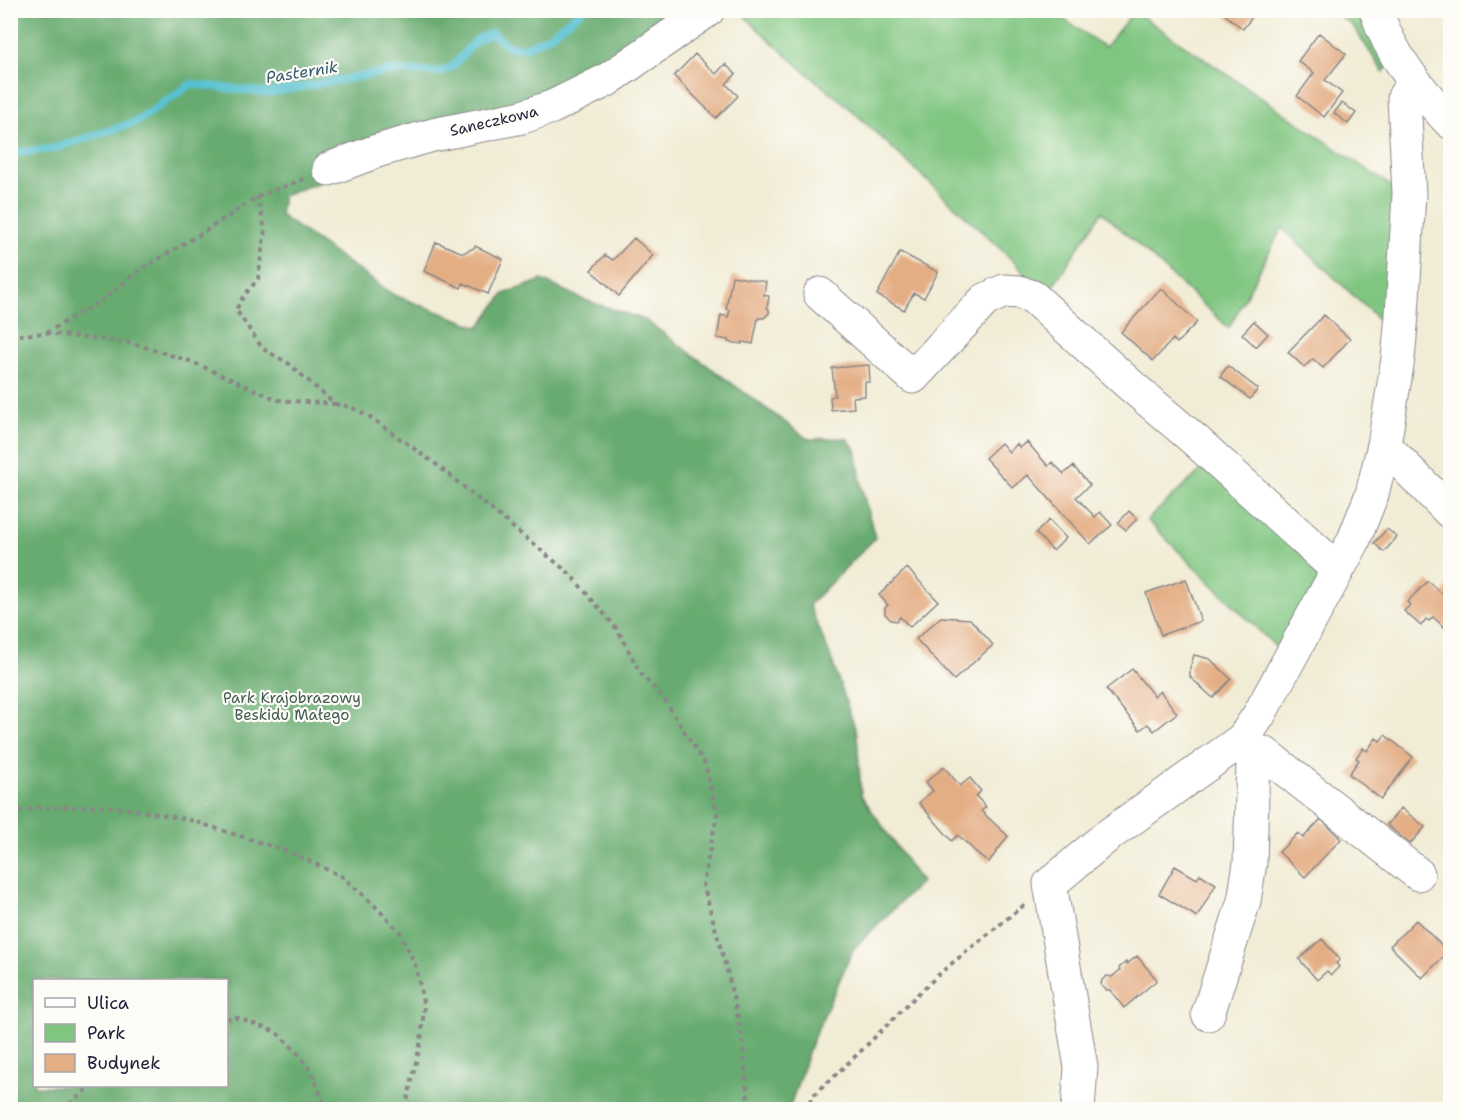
<svg xmlns="http://www.w3.org/2000/svg" width="1461" height="1120" viewBox="0 0 1461 1120" font-family="'Shantell Sans',sans-serif">
<style>
.green{fill:#80c681;stroke:#51745e;stroke-width:1.5}
.forest{fill:#68ab6f;stroke:#456655;stroke-width:1.5;fill-rule:evenodd}
.lines{fill:none;stroke-linecap:round;stroke-linejoin:round}
.stream{stroke:#56c1d1;stroke-width:8}
.building{fill:#e4ae85}
.minor-casing{stroke:#8a8788;stroke-width:35}
.path{stroke:#8a8788;stroke-width:4;stroke-dasharray:4.5 4.5;stroke-linecap:butt}
.minor{stroke:#fff;stroke-width:33}
.labels{text-anchor:middle;dominant-baseline:central;stroke-width:4.5;stroke-linejoin:round;paint-order:stroke}
.street-label{font-size:15px;fill:#22223b;stroke:#fdfcf7}
.park-label{font-size:15px;fill:#435b54;stroke:#fdfcf7}
.water-label{font-size:16px;font-style:italic;fill:#345a70;stroke:#fdfcf7}
</style>
<rect width="100%" height="100%" fill="#fdfcf7"/>
<filter id="ink" filterUnits="userSpaceOnUse"><feTurbulence type="fractalNoise" baseFrequency=".0167" numOctaves="2"/><feDisplacementMap in="SourceGraphic" scale="12" xChannelSelector="R" yChannelSelector="G"/><feConvolveMatrix kernelMatrix="1 2 1 2 8 2 1 2 1" color-interpolation-filters="sRGB"/></filter>
<filter id="wash" filterUnits="userSpaceOnUse"><feTurbulence type="fractalNoise" baseFrequency=".008" numOctaves="4" result="noise"/><feDisplacementMap in="SourceGraphic" scale="24" xChannelSelector="R" yChannelSelector="G"/><feGaussianBlur stdDeviation="1.35" result="paint"/><feColorMatrix in="noise" values="0 0 0 0 0 0 0 0 0 0 0 0 0 0 0 0 0 1.4 0 .05"/><feComposite in="paint" operator="in"/></filter>
<g filter="url(#wash)">
<rect width="100%" height="100%" fill="#f1ecd5"/>
<path class="green" d="M739,11H1051L1105,47L1134,11L1403,194L1392,332L1282,228L1229,328L1102,212L1046,296L1009,257L845,104C807,75 773,44 739,11Z
M1333,11H1362L1387,68L1383,72L1354,27Z
M1210,462L1325,569L1280,651L1147,520Z"/>
<path class="forest" d="M210,10L234,13L240,10L699,11L632,57L324,181L283,195L280,215L394,295L479,327L504,294L542,280L582,299L645,320L808,439L846,438L856,449L862,489L875,538L809,605L830,655L857,734L861,795L921,882L854,948L811,1044L789,1109H11L10,11ZM34,980H226V1086H34Z"/>
<g class="lines">
<path class="stream" d="M10,153L52,149L136,122L191,84L268,93L392,71L441,72L453,66L476,40L492,33L509,47L525,48L549,36L582,10"/>
</g>
<g id="blocks">
<path class="building" d="M1219,10H1252L1255,13L1243,29Z
M1319,33L1346,54L1325,80L1342,93L1324,117L1297,96L1314,73L1298,61Z
M695,54L716,74L725,64L736,74L726,84L738,96L716,118L674,76Z
M1342,103L1356,113L1348,124L1334,113Z
M634,238L653,255L619,296L591,270L605,255L613,260Z
M436,242L463,253L474,248L475,246L503,259L488,294L463,283L461,288L424,271Z
M900,252L938,272L924,298L914,293L904,310L877,295Z
M732,276L766,282L764,295L769,296L767,308L769,309V313L764,318H758L753,344L742,342V344L728,342L729,340L717,338L721,315L728,317L730,310L726,309Z
M1161,288L1197,322L1177,343L1173,339L1153,361L1121,332Z
M1324,315L1350,339L1323,368L1313,359L1304,367L1288,352Z
M1254,321L1268,334L1256,347L1242,334Z
M869,365L870,382H865V396L853,397L854,408L831,410L830,397L835,396L832,368Z
M1228,366L1258,389L1250,399L1220,376Z
M1027,442L1048,466L1052,462L1064,474L1073,466L1090,485L1076,497L1095,517L1100,512L1112,525L1090,544L1028,475L1013,488L985,458L1001,443L1009,452L1017,444L1020,448Z
M1129,511L1137,519L1126,530L1118,523Z
M1049,520L1066,538L1053,551L1036,533Z
M1387,529L1397,537L1384,552L1374,543Z
M907,568L938,601L910,627L900,617L897,621L891,620L885,614V608L888,605L879,595Z
M1186,579L1201,621L1161,635L1146,593Z
M1428,581L1442,594L1450,584V621L1444,627L1433,617L1429,621L1426,619L1421,626L1404,611L1410,605L1407,602Z
M941,617L970,619L993,645L954,680L916,639Z
M1194,655L1210,659L1231,679L1213,698L1190,677V668Z
M1132,669L1154,696L1160,691L1177,713L1154,731L1148,724L1140,730L1106,689Z
M1385,735L1413,757L1381,799L1349,774L1359,760L1356,758L1363,748L1367,751L1376,738L1380,741Z
M944,767L960,786L970,778L981,791L976,796L986,807L981,811L1008,836L989,862L979,855L958,835L952,841L919,803L923,799L933,791L926,782Z
M1401,808L1425,827L1410,844L1387,825Z
M1321,819L1341,839L1305,877L1279,852L1298,833L1303,838Z
M1175,866L1197,879L1200,874L1216,884L1197,917L1159,894Z
M1416,920L1448,952L1422,978L1390,946Z
M1322,939L1340,960L1336,963L1339,967L1331,975L1327,971L1317,980L1299,959Z
M1137,956L1157,980L1124,1008L1110,990H1106L1101,985L1102,980L1107,976L1112,977L1120,970L1119,968L1126,962L1127,964Z"/>
</g>
</g>
<g filter="url(#ink)">
<use href="#blocks" fill-opacity="0" stroke="#8a8788" stroke-width="1.5"/>
<g class="lines">
<defs>
<path id="minor" d="M1376,10C1390,55 1419,89 1450,122
M329,169L377,151L433,135L522,117L552,107L607,80L708,10
M820,294L913,377L985,300L1004,291L1019,292L1033,297L1129,384L1196,441L1338,570
M1384,445L1450,512
M1253,759L1264,753L1418,874
M1208,1014L1244,901L1250,863L1253,759L1243,739
M1078,1110L1081,1067L1050,884L1106,837L1243,739L1259,715L1353,542L1372,494L1384,445L1398,359L1402,315L1409,194L1404,97L1414,82"/>
</defs>
<use href="#minor" class="minor-casing"/>
<path class="path" d="M46,333L102,300L141,269L204,232L257,197L304,179
M10,336L45,333L131,343L190,361L278,400L335,404L288,363L263,349L236,310L243,297L258,279L265,229L257,197
M335,404L351,407L370,417L437,465L570,574L617,629L641,674L664,699L705,764L717,814L703,884L728,974L742,1037L749,1110
M10,813L36,808L95,806L124,808L187,819L290,852L343,877L375,906L400,932L416,967L424,1007L421,1041L405,1110
M226,1019L238,1018L276,1032L297,1052L313,1074L326,1110
M63,1110L91,1086
M804,1110L813,1096L863,1049L921,991L945,969L1024,905"/>
<use href="#minor" class="minor"/>
</g>
</g>
<g class="labels">
<g class="street-label">
<text transform="translate(494 121) rotate(-13)">Saneczkowa</text>
</g>
<g class="park-label">
<text x="292" y="698">Park Krajobrazowy<tspan x="292" dy="17">Beskidu Małego</tspan></text>
</g>
<g class="water-label">
<text transform="translate(302 72) rotate(-9)">Pasternik</text>
</g>
</g>
<rect width="1461" height="1120" fill="none" stroke="#fdfcf7" stroke-width="36"/>
<rect x="33" y="979" width="195" height="108" fill="#fdfcf7" stroke="#a5a5ac" stroke-width="1.5"/>
<rect x="45" y="998" width="30" height="9" fill="#ffffff" stroke="#a5a5ac" stroke-width="1.5"/>
<text x="87" y="1009" font-size="18" fill="#22223b">Ulica</text>
<rect x="45" y="1024" width="30" height="18" fill="#80c681" stroke="#a5a5ac" stroke-width="1.5"/>
<text x="87" y="1039" font-size="18" fill="#22223b">Park</text>
<rect x="45" y="1054" width="30" height="18" fill="#e4ae85" stroke="#a5a5ac" stroke-width="1.5"/>
<text x="87" y="1069" font-size="18" fill="#22223b">Budynek</text>
</svg>
